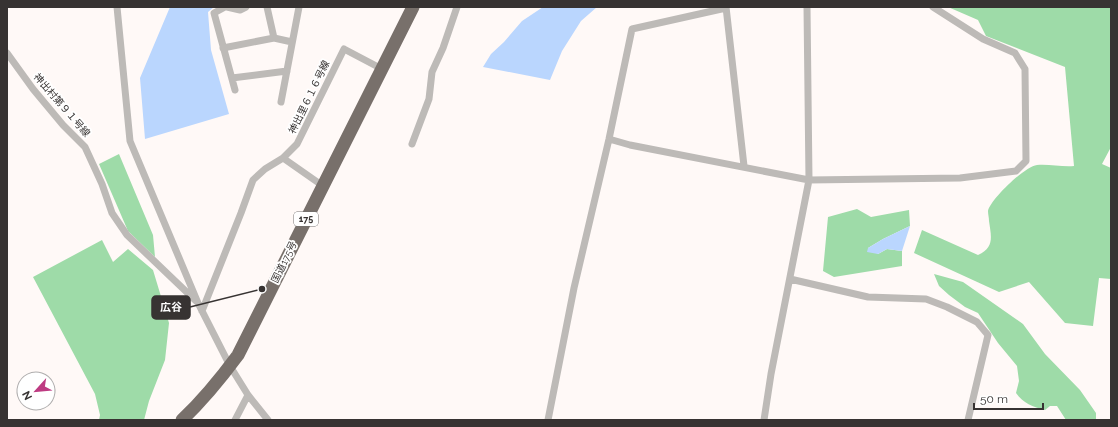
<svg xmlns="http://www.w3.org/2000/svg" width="1118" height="427" viewBox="0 0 1118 427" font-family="Raleway,'Noto Sans JP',sans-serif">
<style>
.green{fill:#9edba8}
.water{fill:#bad6fe}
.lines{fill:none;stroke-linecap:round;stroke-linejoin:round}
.street{stroke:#bdbab7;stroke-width:7}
.highway{stroke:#78706b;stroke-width:13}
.labels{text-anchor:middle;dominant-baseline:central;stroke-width:3.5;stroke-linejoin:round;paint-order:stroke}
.shield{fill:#fff;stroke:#737070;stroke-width:1}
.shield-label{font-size:9px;font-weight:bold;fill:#373332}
.street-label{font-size:10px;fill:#373332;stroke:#fff}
.leader{fill:none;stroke:#373332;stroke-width:1.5}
.callout-dot{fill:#373332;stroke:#fff;stroke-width:1.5}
.callout{fill:#373332;stroke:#373332;stroke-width:1.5}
.callout-label{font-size:11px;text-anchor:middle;font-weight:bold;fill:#fff}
</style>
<rect width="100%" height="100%" fill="#fff9f7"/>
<path class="green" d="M948,7H1111V147L1102,164L1111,168V279L1099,278L1093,326L1065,323L1029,282L999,292L914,253L922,230L978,255C995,247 991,236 989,221C989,218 988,214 988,211C991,199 1024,167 1037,165C1049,164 1062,167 1074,166L1065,67L986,36L978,20Z
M119,154L153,235L155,257L128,231L99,164Z
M857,209L871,217L909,210L910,226L883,239L868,248L878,254L887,249L902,251V266L834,277L823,271L828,217Z
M102,240L113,262L128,249L153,270L169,323L165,360L149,401L144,420H99L100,415L95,394L33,277Z
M934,274L963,282L1023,324L1045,354L1080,390L1096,413V420H1066L1057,406H1050L1045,410C1033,407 1023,403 1016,393L1019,381L1017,366L998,343L978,313L965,307L949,295L939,286Z"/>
<path class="water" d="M170,7H214L208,12L211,50L229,114L145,139L140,78Z
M543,7H597L581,21L562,51L550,80L483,67L491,54L504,42L522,21Z
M910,226L902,251L887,249L878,254L867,252L868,248L883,239Z"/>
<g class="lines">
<path class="street" d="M117,7L130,141L198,303L230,366L248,395L268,420
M225,7L214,13L235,90
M227,7L240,10L246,7
M267,7L274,38
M726,7L744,166
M223,48L274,38L292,42
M7,53L33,89L63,125L85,147L102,184L112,213L127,235L196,301
M232,78L287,71
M281,102L299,7
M609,139L630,145L809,180L960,178L1016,171L1026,161L1025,69L1015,53L983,39L933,7
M412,144L429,99L432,72L443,48L457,7
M283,158L323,186
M790,279L868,297L926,299L947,307L977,322L988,335L968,420
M202,311L241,213L253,180L265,169L283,158L297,144L344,49L382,69
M235,420L248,395
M548,420L574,288L609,139L632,29L726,8
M764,420L771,374L809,180L807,7"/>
<path class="highway" d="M182,420C203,400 221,378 238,355L413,7"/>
</g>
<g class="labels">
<rect class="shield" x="294" y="212" width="24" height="14" rx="3"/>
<g class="shield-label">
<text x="306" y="219">175</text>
</g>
<g class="street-label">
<text transform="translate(309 97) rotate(-64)">神出里６１６号線</text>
<text transform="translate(62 105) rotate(49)">神出村第９１号線</text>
<text transform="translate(284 262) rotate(-64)">国道175号</text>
</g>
</g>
<path class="leader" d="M262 289L190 307"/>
<circle class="callout-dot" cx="262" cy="289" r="4"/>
<rect class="callout" x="152" y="296" width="38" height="23" rx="4"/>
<g class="callout-label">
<text x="171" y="311">広谷</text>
</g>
<rect width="1118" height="427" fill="none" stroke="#373332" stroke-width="16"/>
<g transform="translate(36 391) rotate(243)"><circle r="19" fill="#ffffff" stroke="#afadad"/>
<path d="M0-3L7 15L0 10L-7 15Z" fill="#be3b82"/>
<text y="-6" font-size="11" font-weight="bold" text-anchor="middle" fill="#373332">N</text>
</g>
<path d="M974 403v6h69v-6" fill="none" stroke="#373332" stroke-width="2"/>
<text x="980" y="403" font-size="12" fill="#373332" stroke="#ffffff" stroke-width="3" paint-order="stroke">50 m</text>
</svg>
